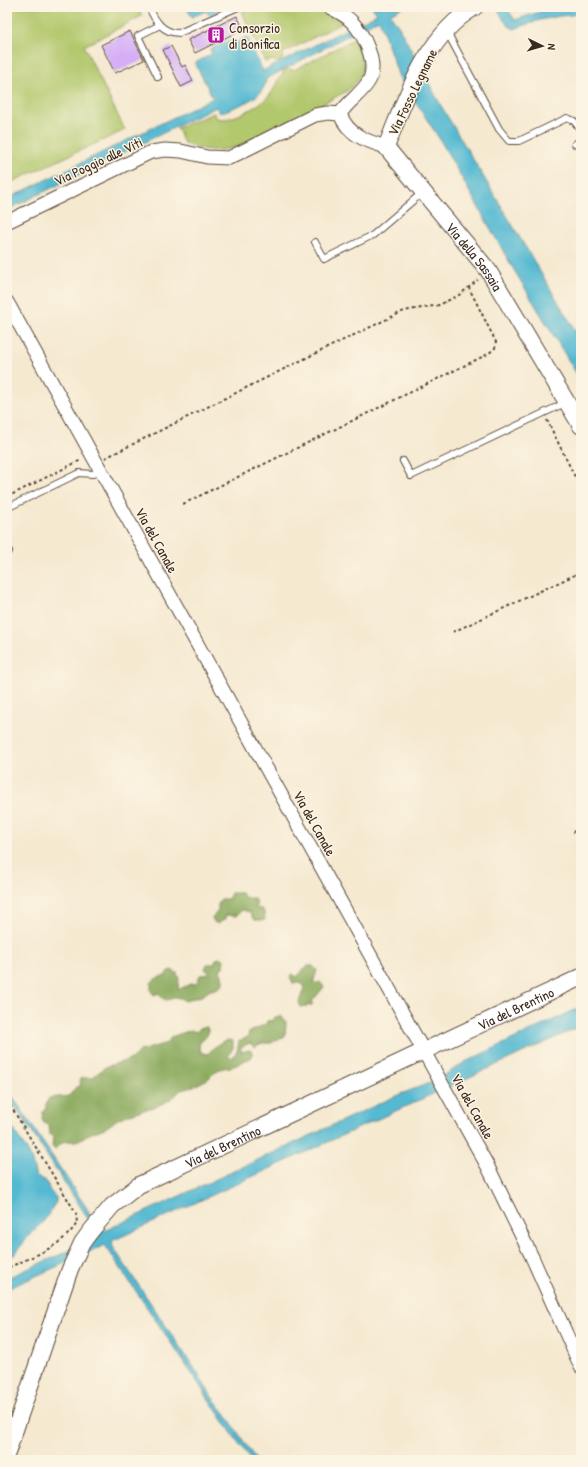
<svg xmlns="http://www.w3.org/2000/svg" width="588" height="1467" viewBox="0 0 588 1467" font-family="'Patrick Hand',sans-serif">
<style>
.green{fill:#b2c86d;stroke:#767946}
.forest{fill:#8dac60;stroke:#646b3f}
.water{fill:#54b9d2;stroke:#487278}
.building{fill:#d5aef6}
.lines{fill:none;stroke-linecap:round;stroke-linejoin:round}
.service-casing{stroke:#574739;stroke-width:8}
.minor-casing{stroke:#574739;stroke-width:15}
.tertiary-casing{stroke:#574739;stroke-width:18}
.path{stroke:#574739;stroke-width:2;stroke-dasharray:3 3;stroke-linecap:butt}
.service{stroke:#fff;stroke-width:6}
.minor{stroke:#fff;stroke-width:13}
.tertiary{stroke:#fff;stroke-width:16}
.labels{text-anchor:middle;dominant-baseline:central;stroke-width:3;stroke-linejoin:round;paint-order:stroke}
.poi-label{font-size:14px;fill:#3b2a1e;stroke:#fcf5e5;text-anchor:start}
.street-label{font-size:14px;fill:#3b2a1e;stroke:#fcf5e5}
</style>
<rect width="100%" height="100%" fill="#fcf5e5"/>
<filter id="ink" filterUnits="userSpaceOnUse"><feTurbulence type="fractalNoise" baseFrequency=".025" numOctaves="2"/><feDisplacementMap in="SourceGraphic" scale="8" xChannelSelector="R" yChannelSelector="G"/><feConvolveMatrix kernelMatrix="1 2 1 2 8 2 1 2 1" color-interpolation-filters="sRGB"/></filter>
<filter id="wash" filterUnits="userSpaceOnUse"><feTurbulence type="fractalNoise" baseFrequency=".012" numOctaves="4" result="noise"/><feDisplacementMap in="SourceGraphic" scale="16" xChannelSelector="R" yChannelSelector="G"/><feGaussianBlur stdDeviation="0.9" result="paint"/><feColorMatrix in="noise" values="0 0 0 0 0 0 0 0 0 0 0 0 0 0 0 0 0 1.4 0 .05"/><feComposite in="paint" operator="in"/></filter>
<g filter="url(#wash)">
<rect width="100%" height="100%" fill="#f5e9d0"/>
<path class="green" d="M7,7H138L142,16L84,46L125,130L7,184Z
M253,7H316L336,15L344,22L283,53L282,60L278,62L271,60L265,62L242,12Z
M354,39C365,62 369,73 347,91L243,145C222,152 204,152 184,143L177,128L214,113L217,118C230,123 261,105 270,95C276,88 275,81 283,74V71L288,69L294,70Z"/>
<path class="forest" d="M231,893H241L246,898H254L257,904L256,908L262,909L264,912L265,920H254L250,912L242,910L236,916L225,915V919L218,924L214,922L212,917L218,911V902L221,899H228Z
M220,958L224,959L223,967L220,970C226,985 224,986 209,991C207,992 204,995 201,996C196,998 192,998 186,1001C184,1001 182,999 180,998C172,995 166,1007 159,993L154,995L151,991V983C155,978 160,976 166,976L167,972L171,970L177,973L179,979L178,990L190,984L197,983L200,975L210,974L205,969L207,964H214L216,959Z
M308,966H313L317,970L313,984L320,982L324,987L313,1000L312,1005L301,1007L299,1002L304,988L301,983H293L290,977L292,974L298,977L301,971Z
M281,1016L286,1022L285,1036L271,1043H262L254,1047L250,1043L241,1047V1052L251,1050L253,1054L251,1058C244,1060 240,1064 234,1066C229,1068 223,1067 218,1070C214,1071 212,1075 209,1078C205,1081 185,1091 180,1090C168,1108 139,1109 120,1118C115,1120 112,1124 107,1127C101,1130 93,1132 87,1135C84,1136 82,1139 79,1140C68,1144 66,1136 55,1149L52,1147L53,1136L50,1135L49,1125L44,1123L42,1118L43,1112L46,1110V1104L49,1098L69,1096L76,1087L81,1085L80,1081L82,1078H92L105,1067L131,1059L140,1051L167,1043L171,1037L191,1030L196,1032L200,1028L207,1027C210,1034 206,1038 200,1042L199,1047L202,1053L208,1054C214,1047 224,1037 233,1041V1048L228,1056L232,1058L237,1051L239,1041L248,1037L249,1032L266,1024L267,1021L273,1020L275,1017Z"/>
<path class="water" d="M186,7H214L217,12L209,15L206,11L192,17Z
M372,7H403L390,14L399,27L440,104L581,340V381L514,270L439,138L399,77L379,19L266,79C265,99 236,106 220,113L216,107L7,210V199L213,98L195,63L212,54L210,49L232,39L234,44L247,37L263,71L377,14Z
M497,7H506L515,20L539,12L565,7H581V14L560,16L540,20L514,29C504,24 502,17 497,7Z
M581,1007V1026L112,1241L113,1247L198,1374L212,1397L225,1413L256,1460H251L233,1435L105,1245L7,1289V1278L100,1237L7,1094V1088L86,1207L95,1223L104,1231L398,1095L435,1081L465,1062Z
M7,1119L31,1157L36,1177L45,1180L50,1191L56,1197V1202L44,1221L31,1233L14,1255L7,1257Z"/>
<g id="blocks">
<path class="building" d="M237,16L243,29L195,53L188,40Z
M130,31L144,60L115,73L101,45Z
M171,46L182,67L185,65L193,81L181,87L163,50Z"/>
</g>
</g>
<g filter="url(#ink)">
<use href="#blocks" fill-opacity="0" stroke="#574739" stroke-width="1"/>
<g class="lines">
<defs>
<path id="service" d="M149,7C155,21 163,33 179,33L238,7
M447,32L499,129L509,141H519L567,118L574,121L581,130
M158,77L138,36L160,25
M575,144L581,140
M315,242L324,259L373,235L423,192
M403,461L411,476L567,402
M7,508L79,473L93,474L99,470
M7,547L9,551"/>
<path id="minor" d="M329,7C337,11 346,15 352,22C364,34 377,62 370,79C363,93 348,101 340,114
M340,114C348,135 366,141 386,147
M7,222L151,152L165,150L181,151L207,157L229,158L315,115L328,113L340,114
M7,302L487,1165L532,1257L581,1367"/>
<g id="tertiary">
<path id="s1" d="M475,7C426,35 406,98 386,147L488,270L581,426"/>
<path id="s2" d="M7,1453L70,1269L82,1243L90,1232L112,1206L139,1185L581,977"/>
</g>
</defs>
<use href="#service" class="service-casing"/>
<use href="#minor" class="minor-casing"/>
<use href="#tertiary" class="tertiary-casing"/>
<path class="path" d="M547,420L581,489
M105,458L304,359L404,311L439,305L459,295L478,280
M7,497L81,460
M183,504L488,354L495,348L496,342L469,288
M453,632L581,572
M573,832L581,828
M7,1100L76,1213L77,1223C62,1247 32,1257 7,1268"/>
<use href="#service" class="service"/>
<use href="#minor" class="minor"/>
<use href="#tertiary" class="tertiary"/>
</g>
</g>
<defs>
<symbol id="building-square" viewBox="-11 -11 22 22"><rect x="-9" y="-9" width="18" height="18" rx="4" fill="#b5179e" stroke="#fcf5e5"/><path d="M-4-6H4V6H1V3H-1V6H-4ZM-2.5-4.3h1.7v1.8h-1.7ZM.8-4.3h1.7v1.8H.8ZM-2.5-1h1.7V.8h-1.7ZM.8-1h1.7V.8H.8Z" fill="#fff"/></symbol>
</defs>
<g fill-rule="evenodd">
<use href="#building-square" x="206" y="25" width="20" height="20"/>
</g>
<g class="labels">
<g class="poi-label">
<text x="229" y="27">Consorzio<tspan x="229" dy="16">di Bonifica</tspan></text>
</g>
<g class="street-label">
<text transform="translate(412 92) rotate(-64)">Via Fosso Legname</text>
<text transform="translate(98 161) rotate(-25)">Via Poggio alle Viti</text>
<text stroke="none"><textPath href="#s1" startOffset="310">Via della Sassaia</textPath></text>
<text transform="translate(157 540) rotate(61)">Via del Canale</text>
<text transform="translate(315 823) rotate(61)">Via del Canale</text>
<text stroke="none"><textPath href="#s2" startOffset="721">Via del Brentino</textPath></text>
<text transform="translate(473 1106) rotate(61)">Via del Canale</text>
<text stroke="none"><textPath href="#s2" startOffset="397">Via del Brentino</textPath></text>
</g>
</g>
<rect width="588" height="1467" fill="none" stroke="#fcf5e5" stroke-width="24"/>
<g transform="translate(542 46) rotate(95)" stroke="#fcf5e5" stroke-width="3" paint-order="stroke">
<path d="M0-3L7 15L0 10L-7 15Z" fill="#3b2a1e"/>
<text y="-6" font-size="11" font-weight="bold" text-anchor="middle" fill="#3b2a1e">N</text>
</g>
</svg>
